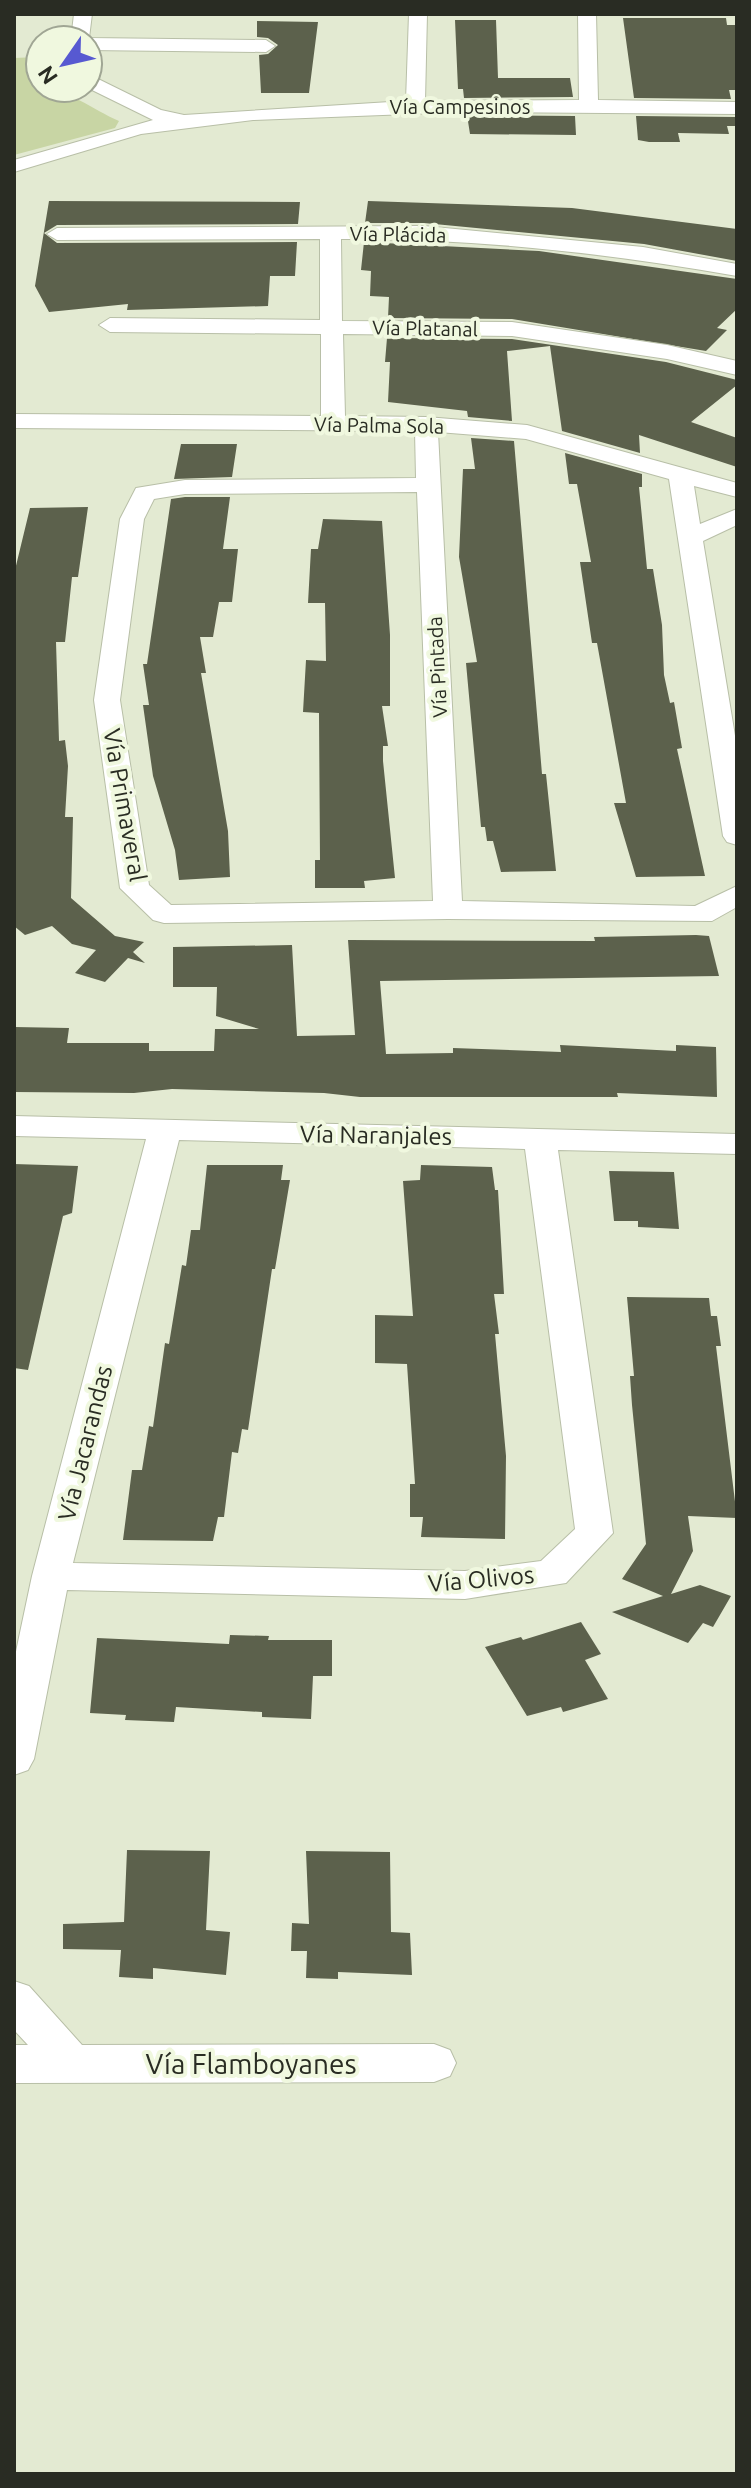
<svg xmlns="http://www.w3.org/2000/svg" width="751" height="2488" viewBox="0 0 751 2488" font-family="Ubuntu,sans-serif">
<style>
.green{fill:#c8d5a4}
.building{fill:#5c614c}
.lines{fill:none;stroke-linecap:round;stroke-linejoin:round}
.minor-casing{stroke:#b8bfa7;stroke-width:2}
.minor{fill:#fff;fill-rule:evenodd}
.labels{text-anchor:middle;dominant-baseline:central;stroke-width:8;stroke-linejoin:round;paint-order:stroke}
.far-street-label{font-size:20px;fill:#292c23;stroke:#f0f8df}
.street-label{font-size:24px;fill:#292c23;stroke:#f0f8df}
.near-street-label{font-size:28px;fill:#292c23;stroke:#f0f8df}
</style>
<rect width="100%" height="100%" fill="#e3ead2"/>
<path class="green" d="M38,57L40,88C67,88 93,110 119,121L115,128L14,155V58Z"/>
<path class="building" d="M623,18H726L727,25H737V90H729L731,99L634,98Z
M455,20H496L498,78H570L573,97L464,98L463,89H458Z
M257,21L318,22L309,93H261L259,55L268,54L278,45L268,38L257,37Z
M467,115L575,116L576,135L470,134Z
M636,116L735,117L737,126H727L729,134L678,133L680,142H649L638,140Z
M49,201L300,202L298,224L57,225L44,233L57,243L297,242L295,276H270L268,306L127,310L128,304L49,312L35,286Z
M368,201L572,208L737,229V261L644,244L424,223H365Z
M364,242L539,251L737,279V309L717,328L727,330L706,351L512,319L388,318L389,297L370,296L371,271L361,270Z
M387,338L512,339L666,362L737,380V385L691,422L737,438V467L639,435L640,453L562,431L550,346L507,351L512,421L468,417L467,411L388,402L390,362H385Z
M471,438L514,441L542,774H546L556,871L501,872L493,841H487L485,827H481L466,663L477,662L459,557L463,469H475Z
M181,444H237L232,477L174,479Z
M565,453L642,474V487H639L647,569H653L662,625L664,675L670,703L674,702L682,748L677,749L705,876L636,877L614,803H626L597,643H592L580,562H591L577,484H569Z
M185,497H230L223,549H238L232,602H219L213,637H200L206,673H201L228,831L230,877L179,880L175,850L153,776L143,705H149L143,664H147L171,499Z
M88,507L78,577H72L65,642H56L59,741L65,740L68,766L65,817H73L71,898L115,936L144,942L133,952L145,963L128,958L105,982L75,973L96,950L72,944L52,926L25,935L14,926V574L30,508Z
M323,519L382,521L390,635V706H382L388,746H383V761L395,878L364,881L365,888H315V860H320L319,713L303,712L306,660L326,661L325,603H308L311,549H318Z
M696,935L709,936L719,976L380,981L386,1054L453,1053V1048L561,1052L560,1045L676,1051V1045L716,1047L717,1097L617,1093L618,1097H360L324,1093L172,1089L134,1093L14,1092V1027L69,1028L67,1043H149V1051H214L215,1029H259L216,1016L217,987H173V947L292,945L297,1036L355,1035L348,940L595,941L594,937Z
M14,1164L78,1166L72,1213L63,1216L28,1370L14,1368Z
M207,1165H283L281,1180H290L275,1269H272L248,1430L242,1429L238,1453L232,1452L224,1517H218L213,1541L123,1540L132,1470H142L149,1426L153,1427L165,1343L169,1344L182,1265L186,1266L191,1230H200Z
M421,1165L492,1167L495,1190H498L504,1294H494L499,1334H495L506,1456L505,1539L421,1537L423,1517H410V1484H415L407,1364L375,1363V1315L413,1316L403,1181L420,1180Z
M609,1171L674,1172L679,1229L638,1227V1221H614Z
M627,1297L709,1298L711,1316H717L721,1346H716L737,1518L688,1516L693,1551L671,1594L700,1585L731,1596L713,1627L703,1623L688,1643L612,1612L663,1596L622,1579L646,1544L632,1405L630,1376H634Z
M581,1622L601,1654L585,1660L608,1699L563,1712L561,1707L527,1716L485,1647L521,1637L523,1640Z
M230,1635L269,1636L268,1640H332V1676H313L311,1719L262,1717V1712L176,1707L174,1722L125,1720L126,1715L90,1713L97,1638L229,1644Z
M127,1850L210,1851L206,1930L230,1932L226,1975L153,1968V1979L119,1977L121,1950L63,1949V1924L124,1922Z
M306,1851L390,1852L391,1932L410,1933L412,1975L338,1972V1979L306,1978L307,1951H291L292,1923L309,1924Z"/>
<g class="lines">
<defs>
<path id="minor" d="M74,14H92L89,38L266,40L275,46L266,52L88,50V40H71Z
M409,14H427L425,101L579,100L578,14H596L598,100L737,102V114L460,112L253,120L141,134L14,172V160L153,120L88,88V74L161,110L184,115L406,101Z
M424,226L643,247L737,264V276C606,253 473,238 341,239L342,321L512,322L667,345L737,361V375L667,359L512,336L343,334L345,416L426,417L527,425L737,483V497L694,486L700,524L737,509V525L703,541L737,748V845L727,842L723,836L669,479L526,439L438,432L462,901L695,906L737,886V907L712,921L448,919L164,923L153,920L120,888L94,700L120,519L136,488L185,480L416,478L415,431L14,428V414L321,416V334L110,332L99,325L110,318L320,320V239L57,240L47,234L57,228ZM417,492L433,901L171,905L149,885L120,700L144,519L154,499L185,494Z
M14,1116L737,1134V1154L558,1150L613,1533L566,1583L465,1599L67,1590L34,1759L28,1770L14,1775V1661L32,1576L146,1139L14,1136ZM179,1140L525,1149L575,1529L541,1561L465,1571L73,1563Z
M14,1981L29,1986L82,2045L434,2044L450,2050L456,2063L450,2076L434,2082L14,2083V2045H28L14,2030Z"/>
</defs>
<use href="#minor" class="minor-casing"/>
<use href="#minor" class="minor"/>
</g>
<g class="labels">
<g class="far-street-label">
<text x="460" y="106">Vía Campesinos</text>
<text transform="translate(398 234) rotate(1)">Vía Plácida</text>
<text transform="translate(425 328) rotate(1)">Vía Platanal</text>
<text transform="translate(379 425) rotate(1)">Vía Palma Sola</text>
<text transform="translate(437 667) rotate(-93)">Vía Pintada</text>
</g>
<g class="street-label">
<text transform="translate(125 805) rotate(80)">Vía Primaveral</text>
<text transform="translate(376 1135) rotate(1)">Vía Naranjales</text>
<text transform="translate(85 1443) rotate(-76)">Vía Jacarandas</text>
<text transform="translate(481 1579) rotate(-5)">Vía Olivos</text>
</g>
<g class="near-street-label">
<text x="251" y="2063">Vía Flamboyanes</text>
</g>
</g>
<rect width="751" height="2488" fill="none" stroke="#292c23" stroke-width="32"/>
<g transform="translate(64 64) rotate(236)"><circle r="38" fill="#f0f8df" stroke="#a0a694" stroke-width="2"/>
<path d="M0-6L14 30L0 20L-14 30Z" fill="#5759d1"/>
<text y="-12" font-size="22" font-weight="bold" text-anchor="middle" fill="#292c23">N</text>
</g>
</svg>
